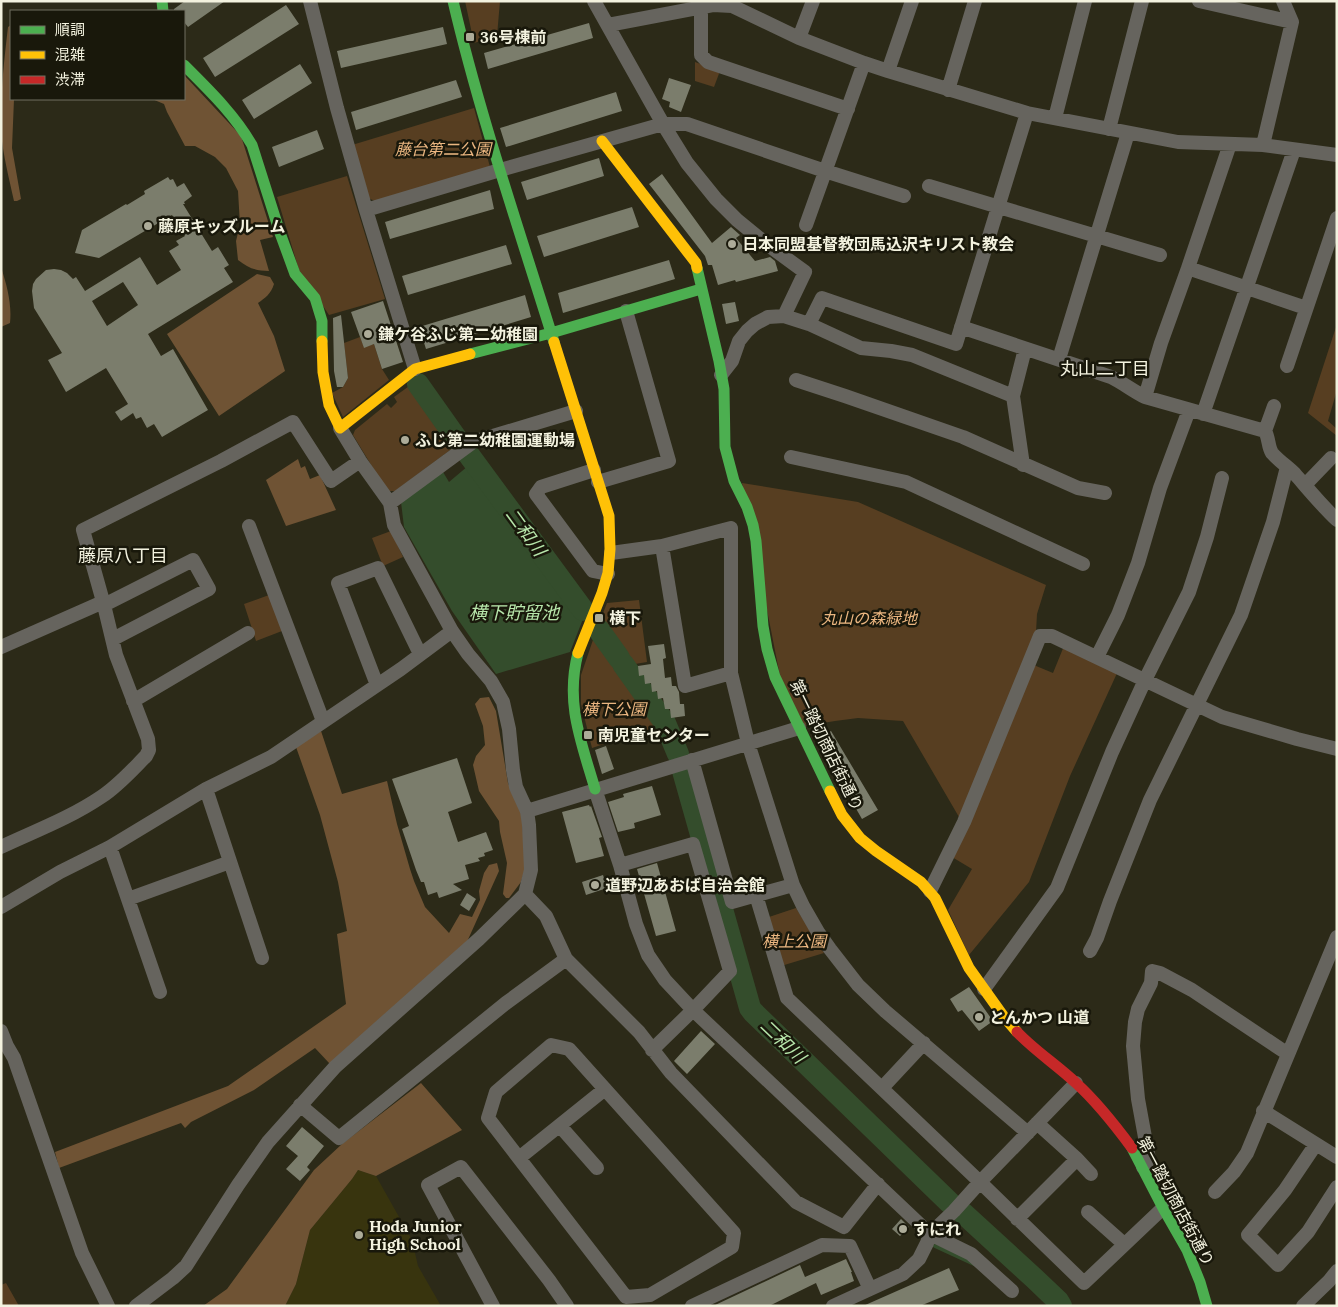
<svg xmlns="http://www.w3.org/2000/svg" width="1338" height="1307" viewBox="0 0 1338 1307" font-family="Lora,'Noto Sans JP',serif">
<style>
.built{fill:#38340e}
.green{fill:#573e21}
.forest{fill:#6f5334}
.water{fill:#344d2c}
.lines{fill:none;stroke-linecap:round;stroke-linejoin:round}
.stream{stroke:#344d2c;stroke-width:4}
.river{stroke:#344d2c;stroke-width:22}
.building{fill:#7b7d6c;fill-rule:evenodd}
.street{stroke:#66645e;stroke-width:14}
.fast{stroke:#4caf50;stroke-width:11}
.slow{stroke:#ffc107;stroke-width:11}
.jam{stroke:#c62828;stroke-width:11}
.poi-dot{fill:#adac99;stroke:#19180b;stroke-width:2}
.labels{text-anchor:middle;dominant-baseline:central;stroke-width:5;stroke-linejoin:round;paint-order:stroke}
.poi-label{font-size:16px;font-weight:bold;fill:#f3f2df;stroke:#19180b;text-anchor:start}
.park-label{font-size:16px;font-style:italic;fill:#ebb680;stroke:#19180b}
.street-label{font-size:16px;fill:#f3f2df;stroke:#19180b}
.neighbourhood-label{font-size:18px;fill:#f3f2df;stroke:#19180b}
.water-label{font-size:18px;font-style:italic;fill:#b7e6ab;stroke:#19180b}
</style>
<rect width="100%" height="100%" fill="#2c2a18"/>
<path class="built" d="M358,1170L376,1176L412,1240L418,1266L441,1306H285L296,1284L310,1230L352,1179Z"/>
<path class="green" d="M465,1H500L497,36L474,43Z
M695,62L720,71L714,87L695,81Z
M474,108L490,167L375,201L368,198L352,145Z
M347,176L385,299L329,315L299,270L277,197Z
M1337,324V390L1328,421L1337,429V436L1308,413Z
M360,337L364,347L374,344L382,369L389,380L343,417L332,393L343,387L348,378L344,343Z
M412,384L457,445L395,491H387L353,435L355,430L387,404L391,408L397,402L394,397Z
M742,483L858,502L1046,585L1037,614L1036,632L1024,661L1053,673L1064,646L1118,671L1070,776L1029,882L969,955L948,910L972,869L952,857L966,829L903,721L858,718L835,721L804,726L780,676Z
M391,531L403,557L383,566L372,538Z
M269,595L282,631L256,641L244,604Z
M639,600L647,662L629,665L599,623L607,603Z
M595,634L663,725L592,748L581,704V675Z
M796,908L824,953L781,966L766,918Z
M6,1283L19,1306H1V1285Z"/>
<path class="forest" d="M11,25V99H14L12,148L21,199L17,201H14C9,178 3,155 1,132C0,97 4,61 8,27Z
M184,75L241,136L273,237L260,240L269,271C256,271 248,268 238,260L236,241L240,225L238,191L226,168L215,157L195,146H185L167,112L164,104L152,99H184Z
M1,267C7,286 12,304 10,323L1,327Z
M257,274L270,277L274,284C271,294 265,298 258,303L274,336L285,371L219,416L167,334Z
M298,459L301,468L305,466L310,479L320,475L336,510L286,526L266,480Z
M489,697L496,711L508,783L522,814L525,869L521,882L509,898H506L503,894L507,863L500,832L499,821L479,791L473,765L476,756L485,745L483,726L475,704L480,698Z
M321,731L342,794L387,781L397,824L410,869L414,881L425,907L449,933L460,914L472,917L480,900L479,891L484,873L489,865L497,863L499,871L466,944L330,1064L315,1048L254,1090L191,1122L185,1128L181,1123L59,1168L55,1152L228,1086L346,1004L337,934L347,931L338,882L320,815L296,747Z
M421,1083L462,1130L376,1176L358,1170L352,1179L310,1230L296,1284L285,1306H203L227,1289L314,1170L342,1144Z"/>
<path class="water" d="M468,466L583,619L570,652L496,674L452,611L404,527L401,502L443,472L449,482Z"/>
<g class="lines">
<path class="stream" d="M935,1246L974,1264"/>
<path class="river" d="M418,384L459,442
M469,455L583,610
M599,630L619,658
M623,664L665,723L678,754
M683,771L750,1008L753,1012L950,1203
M963,1213L1035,1279L1058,1301L1061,1306"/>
</g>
<path class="building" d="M185,1H225L188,27L184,22V11H174V9Z
M286,5L299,24L215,77L203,58Z
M589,23L593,38L488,69L484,53Z
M443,27L447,44L341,68L337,51Z
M300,64L312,83L254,119L242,100Z
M669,78L691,85L681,112L669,107L670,102L662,99Z
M456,80L462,97L356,130L351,112Z
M616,92L622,111L506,147L500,128Z
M317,130L324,149L279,167L272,147Z
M599,158L604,176L527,200L521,182Z
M662,174L712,243L731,227L740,235L736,238L755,261L770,257L775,261L778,271L736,282L735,280L718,285L712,265H708L705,256L649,184Z
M168,177L170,180L173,179L177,187L184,183L192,196L184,202L185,204H183L212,251L218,247L229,265L224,268L233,282L148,334L161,356L173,349L208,410L162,437L154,424L147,428L141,417L136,419L133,413L121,421L115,412L128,404L106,368L66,392L48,360L62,353L34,308L32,291L33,284L36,279L46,270L54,269L61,270L67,273L73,279L76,277L85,291L140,257L157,285L181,270L169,251L179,245L176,241L185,236L172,215L99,258L75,253L82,230L126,204L127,205L145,194L144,191ZM123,282L138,305L107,326L92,301Z
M490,190L494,209L390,239L385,222Z
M632,207L639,227L544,257L537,236Z
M506,245L512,264L408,295L402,276Z
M669,260L675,279L563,313L558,293Z
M525,295L531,317L426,349L419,327Z
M383,301L403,362L382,369L374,344L364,348L351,312Z
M735,302L739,321L726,324L722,304Z
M341,315L348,378L343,387H337L334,371L333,318Z
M664,644L666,658L663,659L665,678L671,677L672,686H676L679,692L680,704H684L685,716L671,718L670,709H665L663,698L658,699L657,691L652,692L651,683L645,684L644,675L639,676L638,666L651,664L648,646Z
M831,731L878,810L862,819L828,760L818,739Z
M606,746L614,769L602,774L595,750Z
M457,758L472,803L448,812L458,842L486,832L493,850L484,853L485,856L478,858L480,861L465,865L469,879L453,884L462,890L439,898L437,892L428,895L424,882H421L416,870L402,829L409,826L392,779Z
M652,786L661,815L634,823L635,828L618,832L608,802L624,797L623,794Z
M589,805L590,807L591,806L602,837L599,838L604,856L576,863L562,812Z
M657,863L676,931L656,936L637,869Z
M603,875L607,888L586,895L582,882Z
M467,893L476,899L469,911L460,905Z
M969,987L993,1021L979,1031L962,1010L958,1012L950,999Z
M701,1031L715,1044L687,1074L674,1061Z
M302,1127L324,1146L307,1167L310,1170L300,1181L286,1169L298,1156L286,1146Z
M901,1219L909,1227L900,1236L892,1229Z
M846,1259L852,1272H851L854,1281L821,1295L816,1283L769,1306H713L800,1265L805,1277Z
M949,1268L959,1290L949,1294L920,1306H863Z"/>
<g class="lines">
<path class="street" d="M310,1L337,108L366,210L415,369
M594,1L663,124L687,163L716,199L737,220L764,242L805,272L784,316
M1199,1L1292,22
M701,7V55L708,62L848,109
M608,25L713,5L732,6L799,38L864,63L888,71L1027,113L1178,142L1263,145L1337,155
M799,38L813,1
M888,71L912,1
M948,90L975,1
M1055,118L1085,1
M1109,129L1142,1
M1263,145L1292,22L1283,1
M929,186L1160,255
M366,210L500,170L663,124H687L825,171L904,196
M806,225L864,63
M1188,268L1306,308
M809,324L822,298L956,344L1027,113
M961,327L1111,377C1123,383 1133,391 1145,397L1265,431C1269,438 1268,447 1272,453C1279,461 1288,467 1295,474C1309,490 1322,506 1337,520
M1059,359L1128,133
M1287,366L1337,218
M721,375L732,361L739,341L747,331L755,324L768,317L784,316L809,324L861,348L891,351L912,355L1013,396
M796,380L845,396L963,437L1078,488L1105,493
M1145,397L1161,343L1188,268L1230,144
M1203,414L1294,150
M1265,431L1274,406
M791,457L906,482L1083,564
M1023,465L1013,396L1025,349
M594,470L541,487L536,494L593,571L608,574
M598,482L669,461L626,311
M1305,485L1331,458
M390,503L473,442L576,411
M249,526L323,721
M662,546L685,686L731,673
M611,553L662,546L731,528V673L748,743L793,885L803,906L818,932L830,949L858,985L885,1011L1028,1133
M104,605L193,560L209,589L113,639
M1,647L103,602
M1097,657L1118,615L1138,563L1160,488L1189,410
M377,685L338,583L378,568L420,654
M133,701L248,633
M692,760L732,902L793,885
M206,789L262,958
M595,789L620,865L636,924L648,955L665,980L693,1010L930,1234L971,1254L1012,1291
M527,811L799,728
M1,847C35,831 70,818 101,797C118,786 132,770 146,756L149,750L148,739L116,655L104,605L83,530L221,461L293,422L331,481L360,461
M110,847L160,992
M620,865L693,844L730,971L693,1010L652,1050
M930,891L964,822L1040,636H1052L1222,717L1297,739L1337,749
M525,894L546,916L566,959L639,1032L671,1073L796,1202L844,1227L878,1184
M756,895L787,998L980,1182L1084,1283L1163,1208
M128,899L230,862
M1,907L60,872L110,847L206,789L271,757L401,669L452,631
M1090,951L1097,938L1110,901L1150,800L1241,615L1273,522L1287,467
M984,989L1057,888L1112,752L1145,680L1189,592L1207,537L1222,478
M1,1031L7,1046L14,1058L82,1253L108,1306
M551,1045L569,1049L734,1233L732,1247L650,1295L626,1297L488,1118L496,1092Z
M882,1088L924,1043
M300,1105L339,1138L506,1003L566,959
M1263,1111L1337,1157
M1037,1123L1077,1159L1091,1174
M560,1126L597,1168
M1316,1144L1285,1190L1248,1235L1278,1265L1308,1232L1337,1187
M519,1158L605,1089
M1143,1167L1149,1159L1138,1099L1133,1046L1135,1022L1138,1009L1151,983L1152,971L1160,973L1192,990L1288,1054
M1215,1192L1234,1172L1247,1153L1337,937
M1088,1212L1124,1244
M1017,1219L1077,1159
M136,1306L173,1278L186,1266L238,1185L268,1142L335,1067L479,939L519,900L525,894L531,870L529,825L527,811L516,787L513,770L509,729L503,702L491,681L468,654L452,631L394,525L390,503L360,461L340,428
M493,1306L428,1185L461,1167L549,1280L567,1306
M692,1306L822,1245L850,1246L870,1289
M833,1306L903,1274L919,1259L927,1243L930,1234L954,1211L980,1182L1076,1083
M1303,1306L1329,1281L1337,1271"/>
<path class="fast" d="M162,1L163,11
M453,1C480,116 519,229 554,342
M184,65C209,90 234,114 252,145L280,233L295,274L315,298L322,321V341
M697,268L719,361L724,389L725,447L734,481L747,507L753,525L756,541L763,626L767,649L775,677L830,791
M470,354L551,333L701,289
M578,653C565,703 581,741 595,789
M1132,1148L1163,1208L1187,1250L1200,1282L1207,1306"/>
<path class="slow" d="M602,141L696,263L697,268
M322,341L323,372L329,405L340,428L415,369L470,354
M554,342L609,516L610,549L608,573L602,593L578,653
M830,791L842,815L860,838L876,851L921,882L935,898L969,968L1004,1017L1017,1032"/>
<path class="jam" d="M1017,1032C1035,1051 1057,1065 1076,1083C1097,1102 1115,1125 1132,1148"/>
</g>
<g class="poi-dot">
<rect x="465" y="32" width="10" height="10" rx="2.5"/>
<circle cx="148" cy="226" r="5"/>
<circle cx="732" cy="244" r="5"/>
<circle cx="368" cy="334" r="5"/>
<circle cx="405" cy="440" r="5"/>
<rect x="594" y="613" width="10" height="10" rx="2.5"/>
<rect x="583" y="730" width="10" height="10" rx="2.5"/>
<circle cx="595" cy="885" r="5"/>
<circle cx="979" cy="1017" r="5"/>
<circle cx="903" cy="1229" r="5"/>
<circle cx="359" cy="1235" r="5"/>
</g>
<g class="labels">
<g class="poi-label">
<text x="480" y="37">36号棟前</text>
<text x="158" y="226">藤原キッズルーム</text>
<text x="742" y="244">日本同盟基督教団馬込沢キリスト教会</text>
<text x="378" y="334">鎌ケ谷ふじ第二幼稚園</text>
<text x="415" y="440">ふじ第二幼稚園運動場</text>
<text x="609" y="618">横下</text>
<text x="598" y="735">南児童センター</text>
<text x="605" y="885">道野辺あおば自治会館</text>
<text x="989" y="1017">とんかつ 山道</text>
<text x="369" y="1226">Hoda Junior<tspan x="369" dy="18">High School</tspan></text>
<text x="913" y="1229">すにれ</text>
</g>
<g class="park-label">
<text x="443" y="149">藤台第二公園</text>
<text x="869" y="618">丸山の森緑地</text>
<text x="614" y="709">横下公園</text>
<text x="794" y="941">横上公園</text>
</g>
<g class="street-label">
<text transform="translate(827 745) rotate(64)">第一踏切商店街通り</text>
<text transform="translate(1176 1201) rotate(62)">第一踏切商店街通り</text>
</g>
<g class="neighbourhood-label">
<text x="1105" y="368">丸山二丁目</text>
<text x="123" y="555">藤原八丁目</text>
</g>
<g class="water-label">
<text transform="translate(526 532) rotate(54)">二和川</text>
<text x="514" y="612">横下貯留池</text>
<text transform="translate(783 1041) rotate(44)">二和川</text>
</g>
</g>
<rect width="1338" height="1307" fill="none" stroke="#f3f2df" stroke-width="5"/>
<rect x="10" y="10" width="175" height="90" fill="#19180b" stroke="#706f60"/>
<rect x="20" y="26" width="25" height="8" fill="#4caf50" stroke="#706f60"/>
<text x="55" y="35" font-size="15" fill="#f3f2df">順調</text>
<rect x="20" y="51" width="25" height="8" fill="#ffc107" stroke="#706f60"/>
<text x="55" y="60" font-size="15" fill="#f3f2df">混雑</text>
<rect x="20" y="76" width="25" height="8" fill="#c62828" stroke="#706f60"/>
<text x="55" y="85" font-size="15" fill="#f3f2df">渋滞</text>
</svg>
